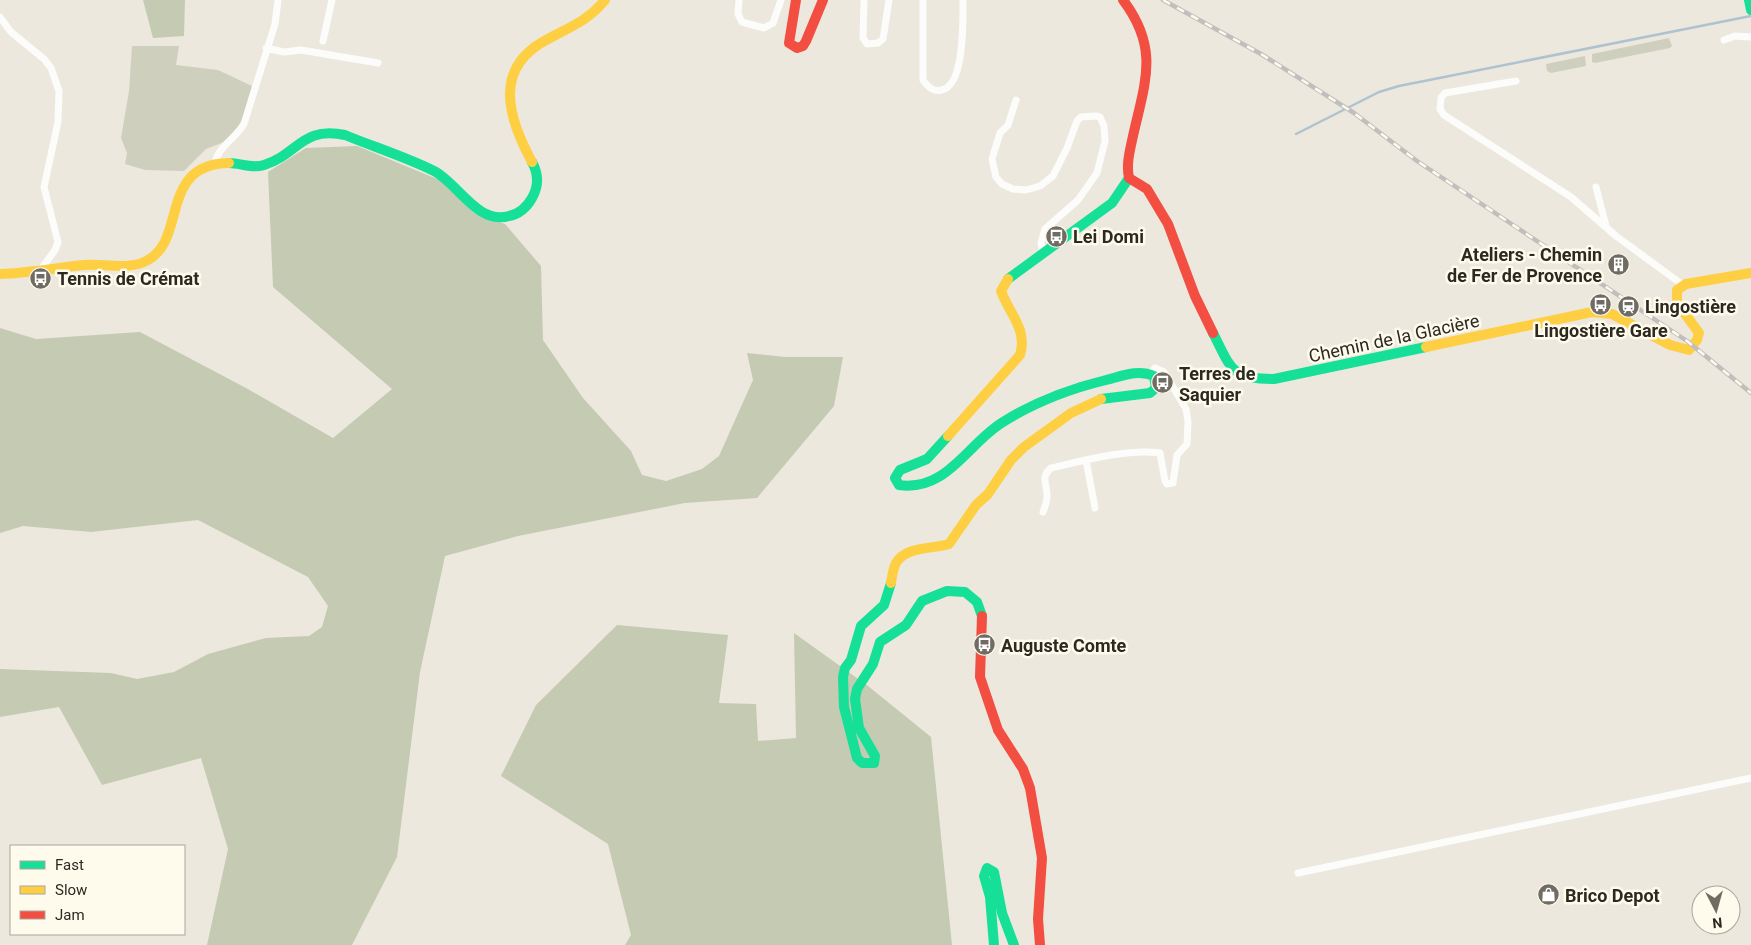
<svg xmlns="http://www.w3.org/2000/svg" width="1751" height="945" viewBox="0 0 1751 945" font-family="Roboto,sans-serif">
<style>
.green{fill:#ced0bd}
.forest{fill:#c5cab2}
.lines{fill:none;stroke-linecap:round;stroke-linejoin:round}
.stream{stroke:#aec2d0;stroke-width:2.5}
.street{stroke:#fcfcfa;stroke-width:7}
.fast{stroke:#16e098;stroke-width:10}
.slow{stroke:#ffcf43;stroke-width:10}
.jam{stroke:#f24e42;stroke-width:10}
.rail-casing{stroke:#c1bfbd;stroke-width:4.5}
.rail{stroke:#fefaec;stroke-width:2.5;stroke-dasharray:8;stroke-linecap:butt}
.labels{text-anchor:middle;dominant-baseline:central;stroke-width:5;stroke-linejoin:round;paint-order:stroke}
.poi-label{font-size:18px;font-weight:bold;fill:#2c2921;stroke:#fefaec;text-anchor:start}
.street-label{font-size:18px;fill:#2c2921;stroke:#fefaec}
</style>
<rect width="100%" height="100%" fill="#ede8dd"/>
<path class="green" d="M1669,38L1672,46L1670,48L1595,63L1592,62V54Z
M132,46H179L176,65L218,70L252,86L242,120L235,131L224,142L206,149L184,171L145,170L125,164L127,153L121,138L129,91Z
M1585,56L1586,66L1551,73L1547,71L1546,64Z"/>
<path class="forest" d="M143,0H185L184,36L153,38Z
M357,146L442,181L474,213L505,224L541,266L543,340L583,398L631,451L642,475L666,481L702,469L719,456L753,380L747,353L785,357H843L834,406L757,498L685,503L518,536L445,556L420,672L397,857L352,945H207L228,849L201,758L102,785L59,707L0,717V669L111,673L137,679L174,672L208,654L266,638L309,636L322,627L328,606L308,577L198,520L91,532L23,526L0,533V328L36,339L140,332L246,388L333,438L392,389L273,287L268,172L306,148Z
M617,625L728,635L719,703L756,704L758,741L796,738L794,633L868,686L931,737L952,945H625L631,935L608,844L501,776L536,705Z"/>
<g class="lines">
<path class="stream" d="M1296,134L1379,92L1399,86L1751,16"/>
<path class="street" d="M739,0L738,14L742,22L764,28L773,23L781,0
M864,0L863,38L867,44L878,43L883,39L889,0
M923,0V80C928,87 933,92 942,90C965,85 963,19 963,0
M0,17L11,32L44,59L51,68L59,91L58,122L44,187L58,242L55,250L39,272
M1724,40L1735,36L1751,37
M323,41L332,0
M266,48L284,52L301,50L378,63
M1516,81L1445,93L1441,98L1440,109L1444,115L1571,197L1616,236L1683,285
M1016,100L1008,125L1000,133L992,159L996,177L1002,184L1013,189L1026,190L1040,186L1053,176L1067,148L1077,121L1081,117L1096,116L1100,117L1104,126L1105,141L1097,173L1078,200L1045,229L1041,243L1043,253
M215,164C217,147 236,138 244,124L275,24L278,0
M1596,187L1606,226
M1086,460L1095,508
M1043,512C1045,507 1047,501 1047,495C1047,484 1040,477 1051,468C1081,461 1129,448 1160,453L1165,481L1167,484L1173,483L1177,455L1187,444L1188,422L1186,409L1164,372L1155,368L1150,374
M1298,873L1751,778"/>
<path class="fast" d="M1749,0L1751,10
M229,163C240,163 252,169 264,165C299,154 301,126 345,135C374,147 406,157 434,171C458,183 477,225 509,216C519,214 527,207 532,198C539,186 538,173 532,162
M1008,279L1112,203L1129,178
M1213,333C1231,368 1230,379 1274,379L1426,347
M948,436L927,459L900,470L895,478L899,485C947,492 968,443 1003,422C1035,402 1069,389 1106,380C1122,376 1138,369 1154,376L1156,388L1150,393L1101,399
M891,583L884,605L861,626L851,660L845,668L843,677L844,707L857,758L862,763H874L875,756L859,728L855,699L857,689L873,664L880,642L906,625L922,601L947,591L965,592L977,602L982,616
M994,945L990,897L984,876L987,868L994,872L1002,913L1014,945"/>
<path class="slow" d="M532,162C507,116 493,67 548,39C570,27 589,20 605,0
M0,274C28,273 56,268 84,265C104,263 129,271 148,260C187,239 159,164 229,163
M1426,347L1592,312L1612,314L1670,345L1689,350L1697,340L1699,333L1677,303V290L1686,284L1751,273
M948,436L1020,355C1028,330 1009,313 1001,291L1008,279
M891,583C892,577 893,568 896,563C906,546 933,549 949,544L976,505L988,494L1011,460L1024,447L1071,413L1101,399"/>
<path class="jam" d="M796,0L789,43L797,48L803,46L806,41L823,0
M1123,0C1160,49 1145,82 1133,136C1130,150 1126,164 1129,178
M1129,178L1147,189L1168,224L1195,296L1213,333
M982,616L980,677L998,730L1023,769L1030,788L1042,858L1038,919L1040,945"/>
<defs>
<path id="rail" d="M1163,0L1261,54L1354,113L1417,161L1687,341L1751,393"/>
</defs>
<use href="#rail" class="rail-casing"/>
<use href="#rail" class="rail"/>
</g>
<defs>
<symbol id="bus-disc" viewBox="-11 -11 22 22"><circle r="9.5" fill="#706c63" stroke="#fefaec"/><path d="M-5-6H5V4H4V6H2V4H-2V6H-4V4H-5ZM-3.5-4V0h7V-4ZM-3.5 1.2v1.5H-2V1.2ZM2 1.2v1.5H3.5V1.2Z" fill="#fff"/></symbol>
<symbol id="building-disc" viewBox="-11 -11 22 22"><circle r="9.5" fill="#706c63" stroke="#fefaec"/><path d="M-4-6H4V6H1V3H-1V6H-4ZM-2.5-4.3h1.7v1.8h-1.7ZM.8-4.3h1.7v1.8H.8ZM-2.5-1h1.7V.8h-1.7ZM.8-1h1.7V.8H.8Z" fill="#fff"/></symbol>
<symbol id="station-disc" viewBox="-11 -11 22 22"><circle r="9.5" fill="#706c63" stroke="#fefaec"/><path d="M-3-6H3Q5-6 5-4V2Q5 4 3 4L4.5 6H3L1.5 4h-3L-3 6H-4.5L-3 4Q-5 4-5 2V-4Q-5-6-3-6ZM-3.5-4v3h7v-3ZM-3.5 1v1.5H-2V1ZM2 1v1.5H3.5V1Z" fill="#fff"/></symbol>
<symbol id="shop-disc" viewBox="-11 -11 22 22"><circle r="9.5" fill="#706c63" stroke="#fefaec"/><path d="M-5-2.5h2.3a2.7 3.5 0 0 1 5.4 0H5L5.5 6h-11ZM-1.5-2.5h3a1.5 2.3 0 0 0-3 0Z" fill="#fff"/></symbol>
</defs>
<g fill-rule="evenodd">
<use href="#bus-disc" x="1044" y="224" width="25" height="25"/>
<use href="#building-disc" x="1606" y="252" width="25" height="25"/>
<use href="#bus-disc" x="28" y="266" width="25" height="25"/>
<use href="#bus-disc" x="1588" y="292" width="25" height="25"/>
<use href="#station-disc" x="1616" y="294" width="25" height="25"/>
<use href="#bus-disc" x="1150" y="370" width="25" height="25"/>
<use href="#bus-disc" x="972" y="632" width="25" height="25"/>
<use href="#shop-disc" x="1536" y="882" width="25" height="25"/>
</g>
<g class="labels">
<g class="poi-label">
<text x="1073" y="236">Lei Domi</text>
<text x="1602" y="254" text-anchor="end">Ateliers - Chemin<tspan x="1602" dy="21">de Fer de Provence</tspan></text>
<text x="57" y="278">Tennis de Crémat</text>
<text x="1645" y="306">Lingostière</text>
<text x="1601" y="330" text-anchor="middle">Lingostière Gare</text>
<text x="1179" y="373">Terres de<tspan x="1179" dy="21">Saquier</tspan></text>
<text x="1001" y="645">Auguste Comte</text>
<text x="1565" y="895">Brico Depot</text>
</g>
<g class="street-label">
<text transform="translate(1394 338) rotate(-12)">Chemin de la Glacière</text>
</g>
</g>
<rect x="10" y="845" width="175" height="90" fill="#fefaec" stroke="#aaa69b"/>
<rect x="20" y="861" width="25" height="8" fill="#16e098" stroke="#aaa69b"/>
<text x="55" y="870" font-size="15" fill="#2c2921">Fast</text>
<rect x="20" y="886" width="25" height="8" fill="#ffcf43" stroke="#aaa69b"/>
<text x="55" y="895" font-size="15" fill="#2c2921">Slow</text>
<rect x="20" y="911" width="25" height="8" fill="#f24e42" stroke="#aaa69b"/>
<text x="55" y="920" font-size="15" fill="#2c2921">Jam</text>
<g transform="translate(1716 910) rotate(174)"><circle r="24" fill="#fefaec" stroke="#aaa69b"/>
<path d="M0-4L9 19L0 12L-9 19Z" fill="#706c63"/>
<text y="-8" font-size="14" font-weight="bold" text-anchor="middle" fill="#2c2921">N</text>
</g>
</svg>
